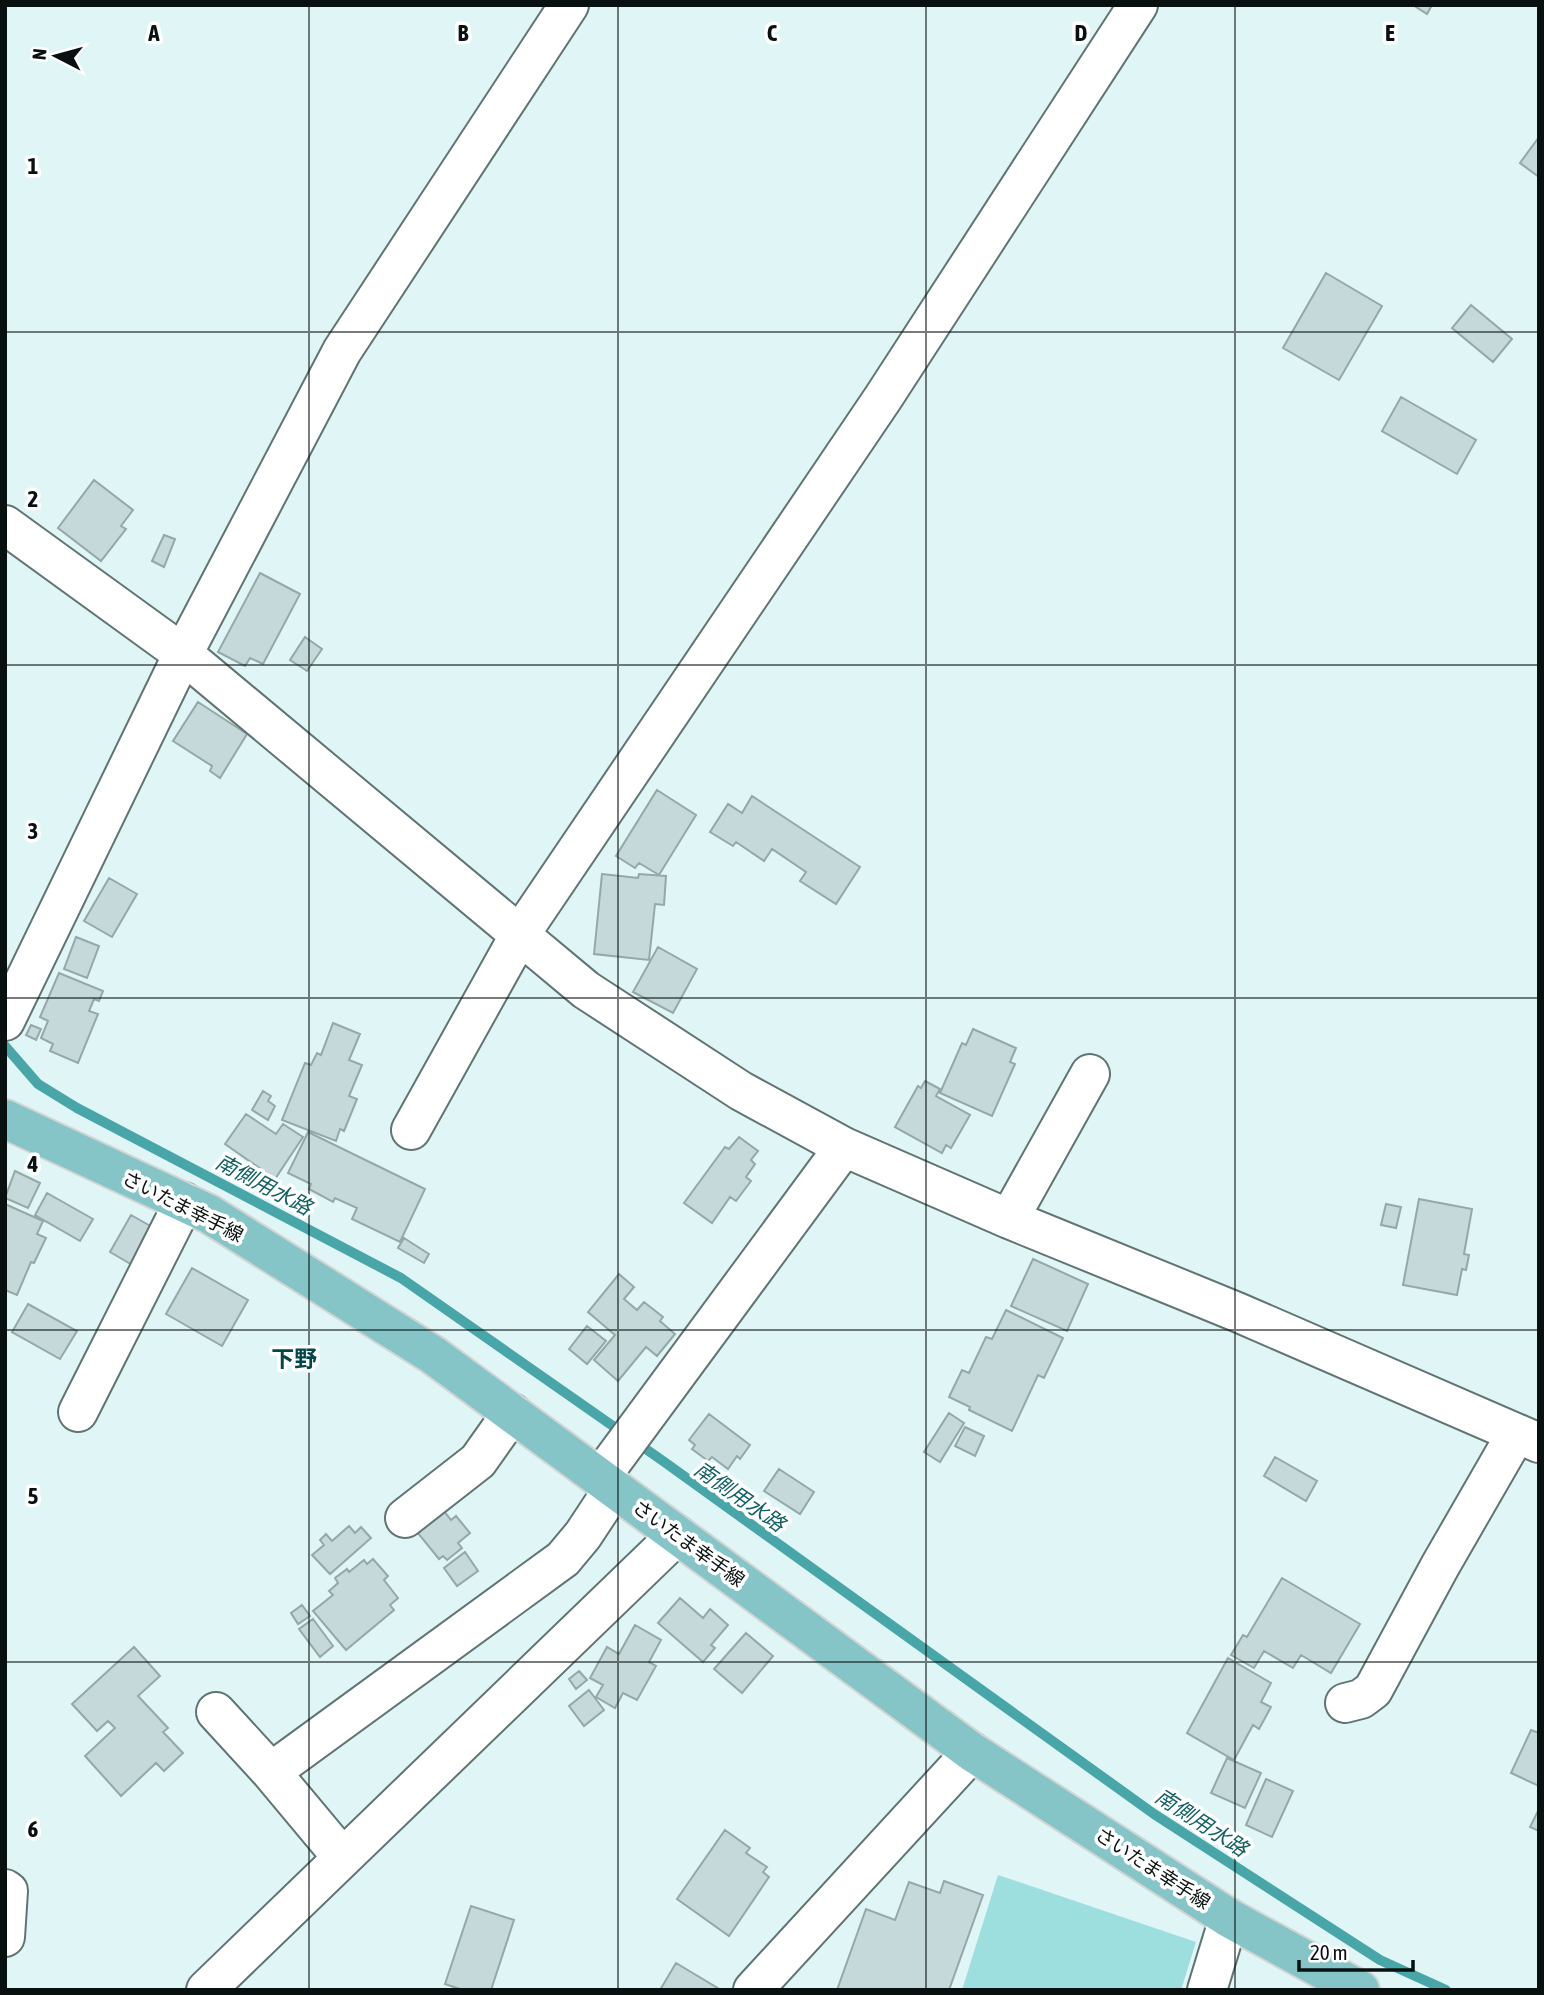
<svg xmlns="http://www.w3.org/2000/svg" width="1544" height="1995" viewBox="0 0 1544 1995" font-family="'Asap Condensed','Noto Sans JP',sans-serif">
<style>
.green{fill:#9ddedf}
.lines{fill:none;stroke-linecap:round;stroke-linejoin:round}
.stream{stroke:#49a6a8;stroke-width:10}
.building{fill:#c5d9da;stroke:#94a8a8;stroke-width:2}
.minor-casing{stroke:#617474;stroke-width:42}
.major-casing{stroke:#d3d4d4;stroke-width:42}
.minor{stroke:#fff;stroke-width:38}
.major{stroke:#85c5c7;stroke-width:38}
.grid{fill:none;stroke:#091010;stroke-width:2;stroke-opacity:0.55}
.labels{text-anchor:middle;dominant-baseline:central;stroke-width:7;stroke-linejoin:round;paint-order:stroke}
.street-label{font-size:19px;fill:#091010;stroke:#fff}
.water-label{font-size:21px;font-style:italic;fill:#116062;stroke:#fff}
.quarter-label{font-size:23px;font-weight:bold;fill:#034648;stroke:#fff}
.grid-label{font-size:23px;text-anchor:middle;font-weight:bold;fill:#091010;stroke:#fff;stroke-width:7;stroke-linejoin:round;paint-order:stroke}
</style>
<rect width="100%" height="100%" fill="#e0f5f5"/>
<path class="green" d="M998,1875L1196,1942L1181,1990H962Z"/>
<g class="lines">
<path class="stream" d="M5,1046L38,1084L77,1108L401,1278L663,1461L1154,1814L1380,1960L1446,1990"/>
</g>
<path class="building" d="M1413,5H1432L1427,14Z
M1539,137V177L1520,163Z
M1326,273L1382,306L1339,380L1283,348Z
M1471,305L1512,339L1493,362L1452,328Z
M1401,397L1476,440L1457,474L1382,431Z
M94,480L133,510L121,526L126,529L101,561L58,528Z
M164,535L175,539L164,567L152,561Z
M260,573L300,594L263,664L250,658L245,666L218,652Z
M305,637L322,649L307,671L290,660Z
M198,702L247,734L220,778L210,771L212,766L173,741Z
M657,790L696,815L659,875L639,863L635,868L616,856Z
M752,796L860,867L836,904L800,881L806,872L772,849L764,861L736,842L733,846L710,832L728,804L742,813Z
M602,874L638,878L639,874L666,876L664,905L655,904L649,960L594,954Z
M109,878L137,894L112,937L84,921Z
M76,937L99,946L87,978L64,969Z
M658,947L697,969L673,1013L633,992Z
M59,973L103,991L99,1001L94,999L89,1011L98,1014L78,1063L50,1051L53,1044L41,1038L48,1021L40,1017Z
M333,1023L360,1034L349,1060L362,1065L349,1096L357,1099L344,1131L340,1129L336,1141L282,1120L305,1063L311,1065L317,1053L321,1055Z
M31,1025L41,1029L36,1040L26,1035Z
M973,1029L1016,1048L1010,1062L1015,1064L992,1116L940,1093L962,1043L966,1045Z
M925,1081L940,1089L936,1096L970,1115L951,1148L946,1145L942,1153L895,1127L918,1086L921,1088Z
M263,1091L271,1096L268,1101L275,1106L268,1120L252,1110Z
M246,1114L276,1134L283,1124L303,1137L275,1179L225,1144Z
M308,1132L425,1189L400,1242L352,1219L357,1208L335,1198L333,1202L309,1189L311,1184L288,1173Z
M739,1137L758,1151L751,1160L755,1164L746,1177L751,1181L736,1201L730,1197L712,1223L684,1203L725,1147L729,1149Z
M15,1171L40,1183L28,1208L5,1198Z
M47,1193L93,1219L80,1241L35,1215Z
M1419,1199L1472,1209L1464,1254L1469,1255L1466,1270L1462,1269L1457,1295L1403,1285Z
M5,1204L43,1221L37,1234L46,1238L34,1263L31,1262L17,1295L5,1290Z
M1386,1204L1401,1207L1396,1228L1381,1225Z
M131,1215L161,1232L139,1269L110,1252Z
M404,1238L429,1254L424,1263L398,1248Z
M1033,1259L1088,1284L1067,1331L1011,1306Z
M192,1268L248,1300L222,1346L166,1314Z
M619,1274L634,1287L624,1299L637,1310L644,1302L663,1317L660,1321L675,1334L657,1356L646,1347L618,1381L594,1360L615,1335L588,1312Z
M28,1304L77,1331L60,1359L12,1332Z
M1006,1310L1063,1338L1044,1378L1038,1375L1012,1431L969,1410L970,1407L949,1397L962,1370L969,1373L986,1337L992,1339Z
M587,1326L606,1341L587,1364L569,1349Z
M949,1413L964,1423L940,1462L924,1452Z
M709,1414L750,1445L740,1459L737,1456L728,1469L712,1457L708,1461L692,1449L695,1445L689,1440Z
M965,1427L984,1436L975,1456L955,1446Z
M1275,1457L1317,1481L1306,1501L1264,1476Z
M779,1469L814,1492L800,1514L764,1491Z
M444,1511L451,1520L456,1516L470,1533L458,1543L462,1548L447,1560L443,1556L439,1559L417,1532Z
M349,1526L355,1533L361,1527L371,1538L330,1574L312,1555L324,1545L320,1540L326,1534L332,1541Z
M465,1552L478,1571L457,1586L444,1568Z
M373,1559L388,1576L384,1580L398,1598L390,1605L394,1610L346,1650L313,1611L333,1595L329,1591L338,1583L335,1578L347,1569L349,1572L364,1560L367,1564Z
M1282,1578L1360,1624L1331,1673L1301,1655L1293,1668L1264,1651L1254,1668L1231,1655L1243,1635L1247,1637Z
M680,1598L703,1618L710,1609L728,1625L711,1645L715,1648L703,1662L658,1623Z
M302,1605L310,1616L298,1624L291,1613Z
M313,1619L333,1646L320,1657L299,1629Z
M635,1625L661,1640L649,1662L656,1666L637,1700L623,1693L615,1708L596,1697L603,1685L590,1678L607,1647L619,1654Z
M746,1633L773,1656L742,1693L714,1669Z
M134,1647L160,1676L138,1696L168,1728L163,1732L183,1753L164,1771L156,1763L121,1796L85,1756L115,1728L108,1721L97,1731L72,1704Z
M1228,1658L1271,1683L1261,1702L1271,1707L1259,1729L1253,1725L1234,1760L1187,1733Z
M579,1671L587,1680L576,1689L569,1679Z
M589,1690L604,1710L584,1726L569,1706Z
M1531,1730L1539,1733V1786L1511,1773Z
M1227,1758L1261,1773L1245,1808L1211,1793Z
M1266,1779L1293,1791L1272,1837L1246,1825Z
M1539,1809V1831L1530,1827Z
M725,1830L750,1848L746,1853L767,1867L763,1872L769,1877L729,1936L677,1899Z
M944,1881L983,1895L949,1990H837L866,1909L895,1920L909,1882L940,1893Z
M471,1906L514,1920L491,1990H463L445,1984Z
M676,1963L721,1990H660Z"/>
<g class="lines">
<defs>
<path id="minor" d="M5,525L183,654L586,990L741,1091L844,1147L1009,1219L1237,1312L1539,1443
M5,1021L183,654L342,351L569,5
M411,1130L519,936L883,398L1138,5
M1009,1219L1090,1074
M78,1412L184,1202
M600,1478L844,1147
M405,1518L478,1461L512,1413
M1345,1703L1361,1699L1373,1690L1440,1566L1516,1434
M216,1712L271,1772L342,1857
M271,1772L563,1559L583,1535L614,1488
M5,1889L8,1891L5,1937
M206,1990L677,1535
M753,1990L972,1752
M1207,1990L1229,1918"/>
<path id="major" d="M5,1119L209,1214L433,1355L972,1752L1229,1918L1360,1990"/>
</defs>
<use href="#minor" class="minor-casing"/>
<use href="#major" class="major-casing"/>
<use href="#minor" class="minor"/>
<use href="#major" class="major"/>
</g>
<path class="grid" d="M309,5V1990M618,5V1990M926,5V1990M1235,5V1990M5,332H1539M5,665H1539M5,998H1539M5,1330H1539M5,1662H1539"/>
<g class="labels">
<g class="street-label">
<text transform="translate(183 1206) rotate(27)">さいたま幸手線</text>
<text transform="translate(689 1543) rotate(36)">さいたま幸手線</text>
<text transform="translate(1153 1868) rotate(33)">さいたま幸手線</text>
</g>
<g class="water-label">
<text transform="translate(264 1184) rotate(28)">南側用水路</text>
<text transform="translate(740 1496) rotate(35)">南側用水路</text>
<text transform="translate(1202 1822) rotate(33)">南側用水路</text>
</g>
<g class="quarter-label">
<text x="294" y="1359">下野</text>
</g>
</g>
<g class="grid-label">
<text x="154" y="41">A</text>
<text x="463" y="41">B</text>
<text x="772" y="41">C</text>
<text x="1081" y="41">D</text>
<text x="1390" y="41">E</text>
<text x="33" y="174">1</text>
<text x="33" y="507">2</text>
<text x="33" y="839">3</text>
<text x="33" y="1172">4</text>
<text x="33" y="1504">5</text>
<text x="33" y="1837">6</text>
</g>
<rect width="1544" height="1995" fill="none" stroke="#091010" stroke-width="14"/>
<g transform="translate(56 56) rotate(276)" stroke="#ffffff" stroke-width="5" paint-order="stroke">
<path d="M0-5L12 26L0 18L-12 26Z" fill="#091010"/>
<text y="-10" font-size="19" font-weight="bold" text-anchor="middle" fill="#091010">N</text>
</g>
<path d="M1299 1960v10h114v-10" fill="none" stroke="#091010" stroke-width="3.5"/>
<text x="1310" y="1960" font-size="21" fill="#091010" stroke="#ffffff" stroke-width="5" paint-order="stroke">20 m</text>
</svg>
